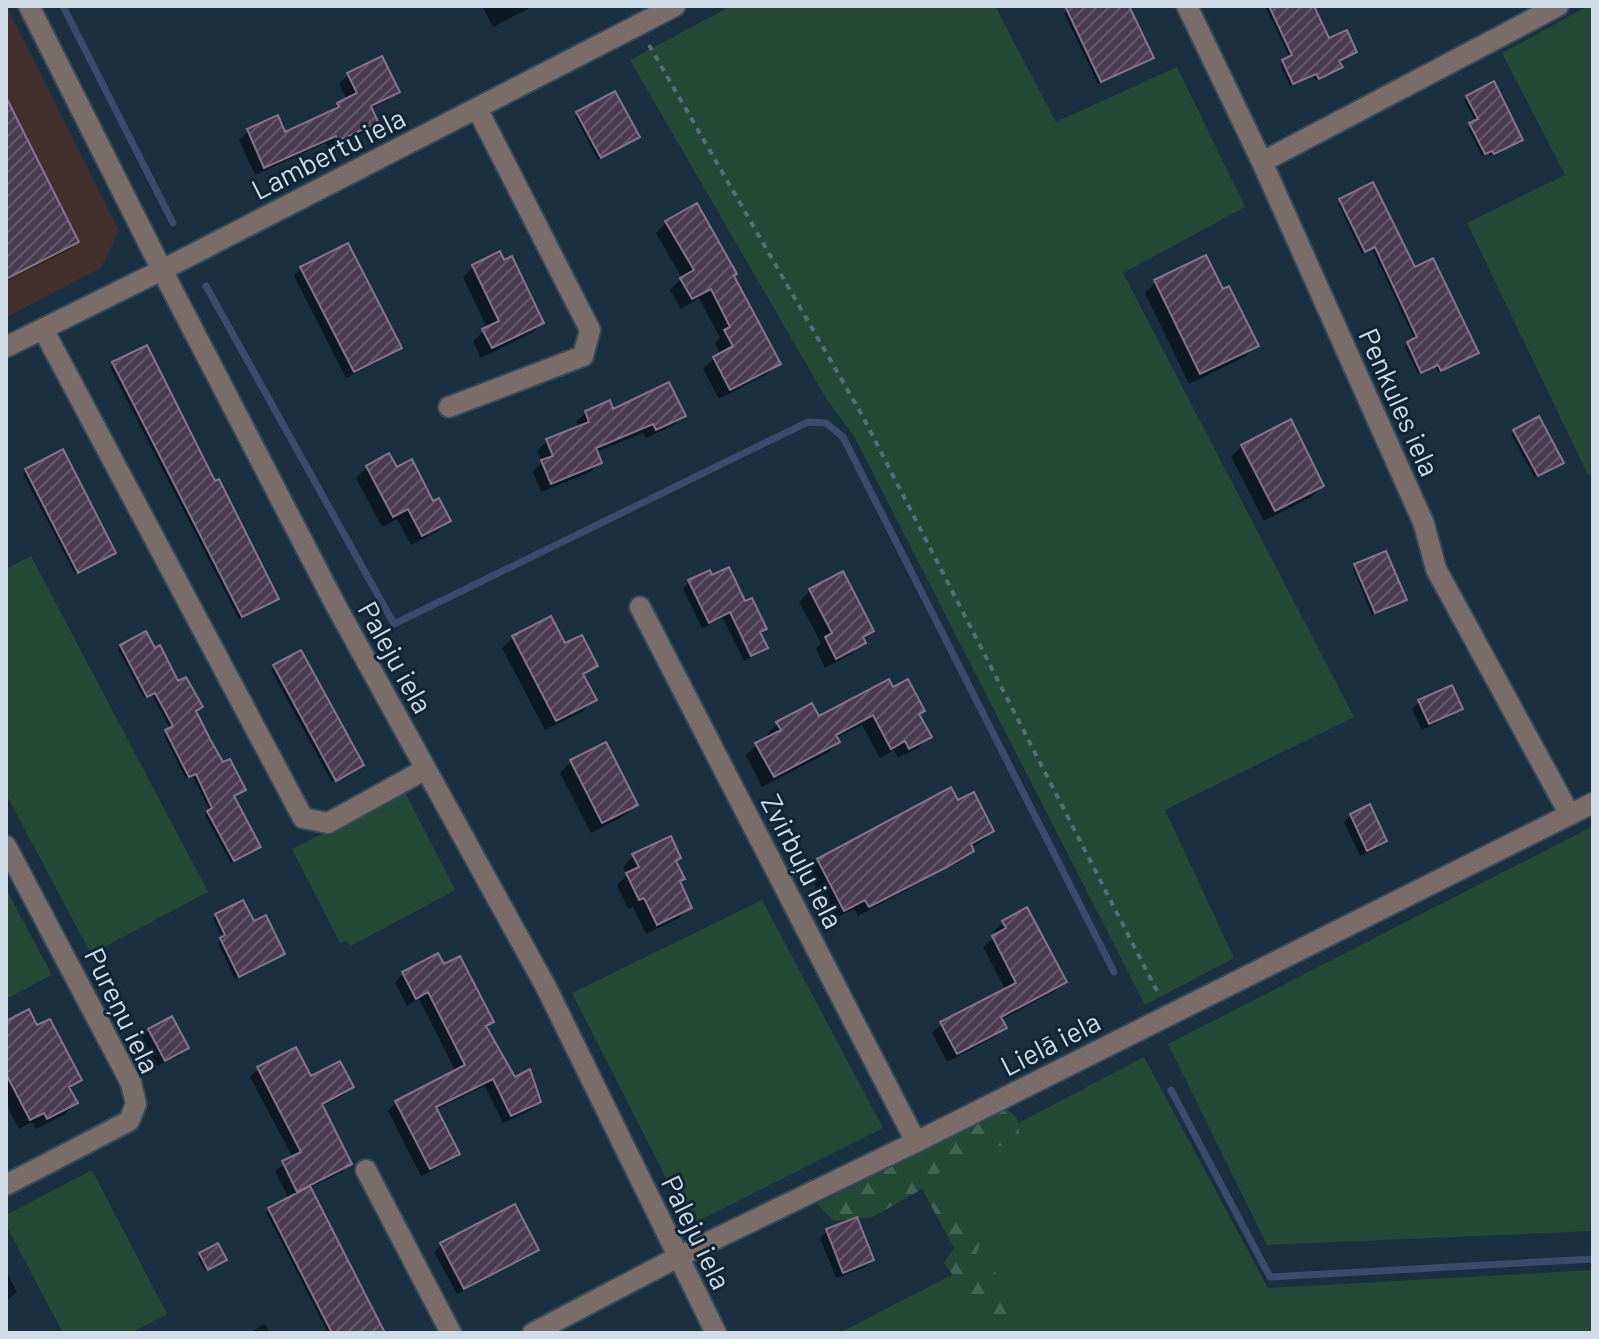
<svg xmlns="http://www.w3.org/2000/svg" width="1599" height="1339" viewBox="0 0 1599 1339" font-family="Barlow,sans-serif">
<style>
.industrial{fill:#432f2b}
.grass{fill:#244937}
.forest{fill:url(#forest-firs)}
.shadow{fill:#0007}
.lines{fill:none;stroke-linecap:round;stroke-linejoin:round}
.stream{stroke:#394c6d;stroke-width:7}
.building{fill:url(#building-hatch);stroke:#85748c;stroke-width:2}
.minor-casing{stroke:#374b5b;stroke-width:24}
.path{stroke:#596c7b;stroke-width:4;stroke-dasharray:6 6;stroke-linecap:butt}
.minor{stroke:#7b6d6a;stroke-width:20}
.labels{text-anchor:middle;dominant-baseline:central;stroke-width:6;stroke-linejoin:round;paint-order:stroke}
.street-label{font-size:28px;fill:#d0dde8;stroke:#102535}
</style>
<defs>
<pattern id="forest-firs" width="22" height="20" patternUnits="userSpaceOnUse" patternTransform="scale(2)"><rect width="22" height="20" fill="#244937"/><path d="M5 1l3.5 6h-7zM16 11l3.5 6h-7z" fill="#436354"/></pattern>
<pattern id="building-hatch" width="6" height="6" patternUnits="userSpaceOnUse" patternTransform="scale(2)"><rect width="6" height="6" fill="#4b3c51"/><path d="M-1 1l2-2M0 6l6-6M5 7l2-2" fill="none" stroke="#64586a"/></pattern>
</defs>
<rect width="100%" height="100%" fill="#1a2f40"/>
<path class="industrial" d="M6,6L119,231L101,268L6,317Z"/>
<path class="grass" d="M731,6H995L1056,122L1177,67L1245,207L1123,273L1354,717L1165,810L1234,958L1145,1005L854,436L827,400L630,60Z
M1588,6H1593V472L1588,475L1467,223L1565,175L1502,53Z
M31,556L208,892L91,954L6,794V569Z
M405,792L455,890L351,946L347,941L340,943L292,849Z
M1593,826V1231L1267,1245L1168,1044Z
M6,889L52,975L6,999Z
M762,900L883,1128L690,1225L572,993Z
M1144,1057L1268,1288L1593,1270V1333H839L975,1263L931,1169Z
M92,1170L167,1314L131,1333H63L6,1225V1215Z"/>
<path class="forest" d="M997,1106C1015,1111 1022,1120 1018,1139L1006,1146L986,1145L974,1157L947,1164L937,1175L957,1208L982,1239L975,1257C1001,1275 1010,1286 1020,1316L1007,1331L992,1333L964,1311C961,1291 957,1279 944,1263L954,1248L922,1189L873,1217L834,1221L817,1204L925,1150C949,1143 945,1133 961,1123C972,1116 985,1112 997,1106Z"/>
<path class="shadow" d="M482,6H534L493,27Z
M1075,6H1127L1148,60L1098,84L1064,13Z
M1265,6H1312L1328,41L1355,52L1338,61L1340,67L1338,70L1316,80L1313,75L1290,86L1280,64L1290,58Z
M381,59L397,91L388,100L370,109L376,122L367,131L329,149L326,143L255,175L239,140L248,131L284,135L328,114L338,104L347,100L339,84L348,75Z
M1467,97L1517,142L1490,156L1489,152L1482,156L1468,128L1476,122L1464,100Z
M6,101L77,242L70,249L6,281Z
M578,113L638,137L598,160L575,116Z
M1340,201L1414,269L1477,352L1474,355L1438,372L1435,366L1418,374L1405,347L1415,340L1372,249L1362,254L1338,204Z
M667,222L732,276L778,363L767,374L719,399L703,369L720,353L715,343L720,338L699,298L681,309L670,290L682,278L656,233Z
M347,246L400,347L393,354L346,378L294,276L301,269Z
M473,267L542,323L531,333L481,358L473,341L487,328L463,277Z
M1156,282L1222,291L1256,345L1246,356L1189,384L1145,293Z
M113,364L274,601L239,619L110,367Z
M612,411L683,415L674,425L646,438L643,433L596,452L600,462L590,472L541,492L533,472L542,462L537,451L547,441L579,428L576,422L586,412Z
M1514,431L1559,465L1535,478L1511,434Z
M1242,446L1322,486L1311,497L1264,521L1231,457Z
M367,467L396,470L448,520L438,531L411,545L397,519L382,527L356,478Z
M26,471L111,555L75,574L23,474Z
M1355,566L1402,602L1372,615L1353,569Z
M842,574L872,630L853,653L825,668L816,649L821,643L799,602L810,591Z
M712,577L764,628L759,634L765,647L758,654L744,661L723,618L702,628L683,589L689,582Z
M513,638L564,646L595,666L582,677L594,700L583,711L545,730L502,648Z
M121,647L194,711L222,765L241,793L232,797L256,849L231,863L205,815L210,811L192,775L186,779L164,735L171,730L152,695L144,698L118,649Z
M274,667L358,768L332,782L271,670Z
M1451,687L1460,708L1453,715L1422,730L1412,709L1419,702Z
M892,690L923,711L918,716L929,737L918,748L898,758L894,750L880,758L862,725L836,738L838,742L827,753L762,787L746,755L757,745L769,738L767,734L778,723L818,719Z
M571,762L636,805L625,815L591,833L560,773Z
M957,803L992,831L981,842L970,847L972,850L961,861L858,916L854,909L832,920L808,871L819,861Z
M1351,815L1385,841L1378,848L1360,856L1344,822Z
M633,856L675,862L682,879L678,883L690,907L679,918L646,934L633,907L628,909L617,885L627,875L623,867Z
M216,916L253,924L283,954L235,979L218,943L223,939L213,918Z
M1003,922L1065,981L1055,991L1001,1020L1005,1028L995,1037L947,1062L932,1033L942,1024L1006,991L983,947L996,936L994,932Z
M404,973L491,1022L485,1028L514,1079L539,1101L531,1110L503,1123L485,1086L435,1110L458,1154L449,1162L421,1176L388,1111L396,1103L456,1072L419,999L407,1006L395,982Z
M6,1023L36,1028L79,1080L69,1090L75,1103L65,1114L36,1129L32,1122L19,1129L6,1104Z
M149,1030L186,1048L180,1055L157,1066L142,1037Z
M258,1069L352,1087L344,1095L321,1106L350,1164L342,1172L309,1188L383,1333H328L266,1212L289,1199L275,1171L293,1158L250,1077Z
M827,1231L872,1260L865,1267L836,1278L820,1238Z
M441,1245L536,1249L530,1256L457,1294L434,1252Z
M201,1254L221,1263L205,1271L198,1257Z
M6,1271L17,1292L6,1301Z
M265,1324L270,1333H249Z"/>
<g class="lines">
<path class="stream" d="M63,6L173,223
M206,286L394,624L808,422L826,423L843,437L1114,972
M1171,1090L1270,1277L1593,1259"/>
</g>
<path class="building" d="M1065,6H1129L1154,58L1101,82Z
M1269,6H1314L1329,38L1347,30L1357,52L1339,61L1343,67L1319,79L1316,74L1293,84L1282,60L1292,55Z
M382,56L400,92L371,106L378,122L339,141L336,136L264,168L247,129L278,115L285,132L339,107L337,103L357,93L347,73Z
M1494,81L1523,140L1494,154L1492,151L1485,154L1469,123L1478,119L1466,96Z
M615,91L640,137L601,158L576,112Z
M6,97L79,242L6,279Z
M1373,182L1415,267L1433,258L1479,353L1441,371L1438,365L1421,373L1407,342L1417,337L1375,247L1365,252L1339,199Z
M697,203L737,274L734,276L781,364L730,390L713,357L733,346L724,330L730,327L711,289L692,299L680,278L694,270L665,221Z
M348,243L402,348L354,372L300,267Z
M500,251L504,260L512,256L544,323L492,348L482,329L499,321L472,265Z
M1206,255L1223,289L1229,286L1259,346L1200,374L1154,280Z
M147,345L215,481L219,479L279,599L242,617L112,362Z
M669,382L686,416L656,430L653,424L596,448L602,463L551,484L541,460L553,456L546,439L589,422L585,411L610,400L613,409Z
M1539,416L1564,463L1538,476L1513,430Z
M1291,419L1324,486L1275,511L1241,445Z
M63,449L116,553L78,573L25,469Z
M389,453L397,467L412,459L433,501L439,498L451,521L422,536L408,509L393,517L366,466Z
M1386,551L1407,600L1375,613L1354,564Z
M729,567L745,601L752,598L767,629L760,632L768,648L751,656L730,612L709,623L688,580L710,570L712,575Z
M843,571L874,631L863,637L866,643L836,659L825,637L832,633L809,589Z
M551,616L565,643L582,635L598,666L583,674L597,700L556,721L512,636Z
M146,631L155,648L160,645L178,681L186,677L203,707L196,711L210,739L223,762L230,759L246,790L234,796L261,847L234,861L207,811L212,808L196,774L189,777L165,730L173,726L155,693L147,697L120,645Z
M301,650L364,765L336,781L273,665Z
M889,679L893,687L908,679L925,711L919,714L932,737L909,749L905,741L891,749L873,715L836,735L840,742L774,777L755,743L781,730L776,722L812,703L819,716Z
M1452,685L1463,709L1429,724L1418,700Z
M606,742L638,805L602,823L570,760Z
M951,787L958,800L974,792L994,831L971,844L974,851L945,868L869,907L865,900L844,911L817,859Z
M1370,804L1387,841L1367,851L1350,814Z
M671,836L681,858L676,861L685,879L680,881L692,908L657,925L644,898L639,900L626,873L639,867L632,854Z
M243,900L254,921L266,915L285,954L239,977L220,938L225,935L215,914Z
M1027,907L1067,982L1001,1017L1007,1028L957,1054L940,1022L1016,983L992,936L1006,928L1002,921Z
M438,953L444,964L460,956L494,1022L486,1026L515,1077L530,1069L541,1102L511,1116L493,1079L436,1107L460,1154L430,1169L395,1101L465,1065L428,992L416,999L402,972Z
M29,1009L37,1025L50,1019L82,1080L69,1087L78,1103L47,1119L44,1113L30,1120L6,1074V1021Z
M172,1016L189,1048L165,1061L148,1029Z
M296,1047L311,1076L340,1061L354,1087L322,1104L352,1164L297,1192L282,1161L301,1152L257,1067Z
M310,1186L385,1333H332L268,1208Z
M515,1204L539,1250L464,1289L440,1243Z
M857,1217L874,1260L843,1273L826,1229Z
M218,1243L227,1260L208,1270L199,1253Z"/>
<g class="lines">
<defs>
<path id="minor" d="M29,6L162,270L335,604L546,987L716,1333
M1187,6L1262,162L1424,524L1436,569L1570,815
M1262,162L1558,6
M43,329L303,818L328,823L426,769
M6,347L162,270L675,6
M449,407L583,356L590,330L477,108
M640,607L916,1142
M6,846L131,1083L136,1104L129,1121L6,1185
M366,1170L451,1333
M533,1333L678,1257L916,1142L1593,803"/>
</defs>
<use href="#minor" class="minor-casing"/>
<path class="path" d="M649,45L862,415L1159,995"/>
<use href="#minor" class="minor"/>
</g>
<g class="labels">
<g class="street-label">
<text transform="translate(328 153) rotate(-27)">Lambertu iela</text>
<text transform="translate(1400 402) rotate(66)">Penkules iela</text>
<text transform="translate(396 657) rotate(61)">Paleju iela</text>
<text transform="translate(803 861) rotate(63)">Zvirbuļu iela</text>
<text transform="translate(123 1010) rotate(64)">Pureņu iela</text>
<text transform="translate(1050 1043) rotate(-27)">Lielā iela</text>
<text transform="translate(697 1232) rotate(64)">Paleju iela</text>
</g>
</g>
<rect width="1599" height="1339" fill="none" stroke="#d0dde8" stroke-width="16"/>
</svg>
